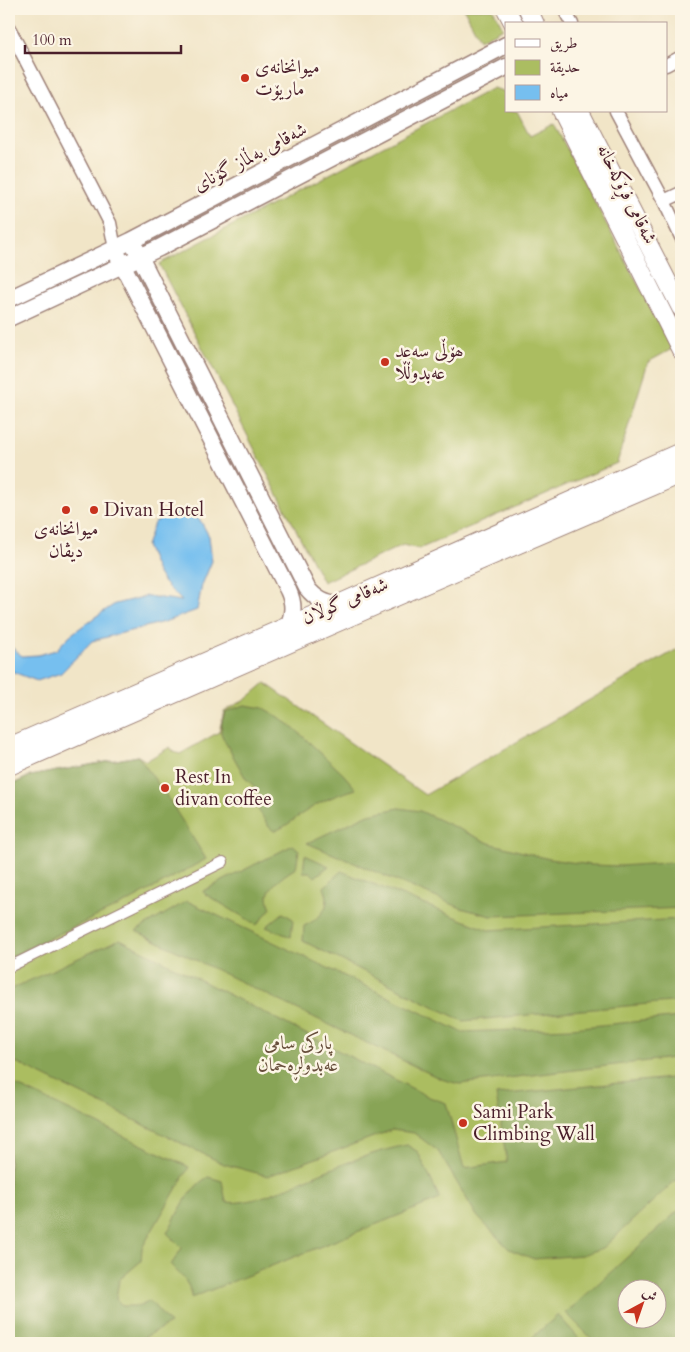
<svg xmlns="http://www.w3.org/2000/svg" width="690" height="1352" viewBox="0 0 690 1352" font-family="Cardo,Amiri,serif">
<style>
.green{fill:#abbd61;stroke:#7a6e46;fill-rule:evenodd}
.forest{fill:#88a457;stroke:#696241;fill-rule:evenodd}
.water{fill:#76bfef;stroke:#606f8d}
.lines{fill:none;stroke-linecap:round;stroke-linejoin:round}
.pedestrian-casing{stroke:#9e8279;stroke-width:12}
.minor-casing{stroke:#9e8279;stroke-width:15}
.tertiary-casing{stroke:#9e8279;stroke-width:19}
.secondary-casing{stroke:#9e8279;stroke-width:20}
.primary-casing{stroke:#9e8279;stroke-width:22}
.pedestrian{stroke:#fff;stroke-width:10}
.minor{stroke:#fff;stroke-width:12}
.tertiary{stroke:#fff;stroke-width:16}
.secondary{stroke:#fff;stroke-width:18}
.primary{stroke:#fff;stroke-width:20}
.poi-dot{fill:#c8321e;stroke:#fcf5e5;stroke-width:2}
.labels{text-anchor:middle;dominant-baseline:central;stroke-width:5;stroke-linejoin:round;paint-order:stroke}
.poi-label{font-size:19px;fill:#4a1f2b;stroke:#fcf5e5;text-anchor:start}
.street-label{font-size:19px;fill:#4a1f2b;stroke:#fcf5e5}
.park-label{font-size:19px;fill:#674e3b;stroke:#fcf5e5}
</style>
<rect width="100%" height="100%" fill="#fcf5e5"/>
<filter id="ink" filterUnits="userSpaceOnUse"><feTurbulence type="fractalNoise" baseFrequency=".02" numOctaves="2"/><feDisplacementMap in="SourceGraphic" scale="10" xChannelSelector="R" yChannelSelector="G"/><feConvolveMatrix kernelMatrix="1 2 1 2 8 2 1 2 1" color-interpolation-filters="sRGB"/></filter>
<filter id="wash" filterUnits="userSpaceOnUse"><feTurbulence type="fractalNoise" baseFrequency=".0096" numOctaves="4" result="noise"/><feDisplacementMap in="SourceGraphic" scale="20" xChannelSelector="R" yChannelSelector="G"/><feGaussianBlur stdDeviation="1.12" result="paint"/><feColorMatrix in="noise" values="0 0 0 0 0 0 0 0 0 0 0 0 0 0 0 0 0 1.4 0 .05"/><feComposite in="paint" operator="in"/></filter>
<g filter="url(#wash)">
<rect width="100%" height="100%" fill="#f1e5c7"/>
<path class="green" d="M464,9H493L503,28L480,40Z
M493,88L506,92V111H517L530,136L554,124L672,349L648,362L617,463L419,549L403,545L323,582L159,264Z
M681,647V1343H9V786L30,776L138,756L146,761L170,747L174,752L180,754L219,732L224,711L245,700L265,683L425,795ZM628,1290H658V1320H628Z"/>
<path class="forest" d="M245,705L263,708L279,717L294,728L343,774L356,789C339,794 323,800 308,810C296,817 287,827 274,831L269,827L256,806L262,801L254,786L246,779L224,740L221,733L222,722L225,712Z
M138,756L166,795L206,859L128,902L43,941L9,958V786L30,776Z
M399,808L420,811L489,843L549,859L591,865L620,866L681,862V908L521,915L491,916L461,908L307,843L369,814Z
M293,845L299,850L296,868C287,873 270,885 268,895C268,899 269,904 271,908L257,925L205,894L203,891Z
M305,855L329,866L315,877L310,872H303Z
M341,871L488,930L681,919V1001L463,1021L303,941L304,926C315,921 327,913 327,899C327,895 325,891 324,887Z
M187,901L462,1032L572,1028L681,1017V1057L459,1084L441,1079L136,931Z
M283,913L293,919L291,937L266,927Z
M120,939L429,1097L446,1103L464,1168L507,1162L496,1095L681,1077V1175L603,1248L582,1255L534,1259L509,1249L477,1216L438,1151L414,1133L392,1130L268,1176L224,1164L9,1059V990Z
M9,1082L189,1167L142,1248L141,1261L119,1280L116,1299L123,1306H140L150,1301L170,1324L133,1343H9Z
M407,1145L418,1152L440,1199L191,1298C192,1284 180,1275 171,1265L182,1248L167,1233C178,1214 188,1188 208,1177L222,1181L226,1202C252,1206 291,1185 316,1175C345,1163 376,1151 407,1145Z
M681,1208V1343H596L566,1313ZM628,1290H658V1320H628Z
M558,1315L583,1343H526Z"/>
<path class="water" d="M171,512L187,513L200,520L209,536L212,561L202,585L197,610L164,622L92,641L61,673L37,681L13,672L9,663V645L22,656L38,655L56,650L69,636L95,617L115,604L147,596L182,601L164,583L157,572L146,546L154,523Z"/>
</g>
<g filter="url(#ink)">
<g class="lines">
<defs>
<path id="pedestrian" d="M9,967L223,862"/>
<path id="minor" d="M564,9L572,24
M9,28L110,223L115,249
M666,65L681,57
M616,111L664,201L681,237
M664,201L681,193"/>
<path id="tertiary" d="M136,249L307,588C316,599 325,604 339,605
M118,256L288,590C294,603 294,613 288,626
M9,299L131,241L506,45
M9,318L159,248L506,67"/>
<path id="secondary" d="M506,9L514,24
M528,9L535,24
M561,111L681,350
M580,111L681,308"/>
<path id="primary" d="M9,748L339,605L681,453
M9,765L379,603L681,473"/>
</defs>
<use href="#pedestrian" class="pedestrian-casing"/>
<use href="#minor" class="minor-casing"/>
<use href="#tertiary" class="tertiary-casing"/>
<use href="#secondary" class="secondary-casing"/>
<use href="#primary" class="primary-casing"/>
<use href="#pedestrian" class="pedestrian"/>
<use href="#minor" class="minor"/>
<use href="#tertiary" class="tertiary"/>
<use href="#secondary" class="secondary"/>
<use href="#primary" class="primary"/>
</g>
</g>
<g class="poi-dot">
<circle cx="245" cy="78" r="5"/>
<circle cx="385" cy="362" r="5"/>
<circle cx="66" cy="510" r="5"/>
<circle cx="94" cy="510" r="5"/>
<circle cx="165" cy="788" r="5"/>
<circle cx="463" cy="1123" r="5"/>
</g>
<g class="labels">
<g class="poi-label">
<text x="255" y="67">میوانخانەی<tspan x="255" dy="22">ماریۆت</tspan></text>
<text x="395" y="351">ھۆڵی سەعد<tspan x="395" dy="22">عەبدوڵڵا</tspan></text>
<text x="104" y="510">Divan Hotel</text>
<text x="66" y="529" text-anchor="middle">میوانخانەی<tspan x="66" dy="22">دیڤان</tspan></text>
<text x="175" y="777">Rest In<tspan x="175" dy="22">divan coffee</tspan></text>
<text x="473" y="1112">Sami Park<tspan x="473" dy="22">Climbing Wall</tspan></text>
</g>
<g class="street-label">
<text transform="translate(250 157) rotate(-28)">شەقامی یەڵماز گۆنای</text>
<text transform="translate(627 194) rotate(63)">شەقامی فڕۆکەخانە</text>
<text transform="translate(345 601) rotate(-23)">شەقامی گوڵان</text>
</g>
<g class="park-label">
<text x="298" y="1043">پارکی سامی<tspan x="298" dy="22">عەبدولڕەحمان</tspan></text>
</g>
</g>
<rect width="690" height="1352" fill="none" stroke="#fcf5e5" stroke-width="30"/>
<rect x="505" y="22" width="162" height="90" fill="#fcf5e5" stroke="#b59f9b"/>
<rect x="515" y="39" width="25" height="8" fill="#ffffff" stroke="#b59f9b"/>
<text x="550" y="48" font-size="15" fill="#4a1f2b">طريق</text>
<rect x="515" y="60" width="25" height="15" fill="#abbd61" stroke="#b59f9b"/>
<text x="550" y="72" font-size="15" fill="#4a1f2b">حديقة</text>
<rect x="515" y="85" width="25" height="15" fill="#76bfef" stroke="#b59f9b"/>
<text x="550" y="98" font-size="15" fill="#4a1f2b">مياه</text>
<g transform="translate(642 1304) rotate(40)"><circle r="24" fill="#fcf5e5" stroke="#b59f9b"/>
<path d="M0-4L9 19L0 12L-9 19Z" fill="#c8321e"/>
<text y="-8" font-size="14" font-weight="bold" text-anchor="middle" fill="#4a1f2b">ش</text>
</g>
<path d="M25 45v8h156v-8" fill="none" stroke="#4a1f2b" stroke-width="2.5"/>
<text x="32" y="45" font-size="15" fill="#4a1f2b" stroke="#fcf5e5" stroke-width="4" paint-order="stroke">100 m</text>
</svg>
